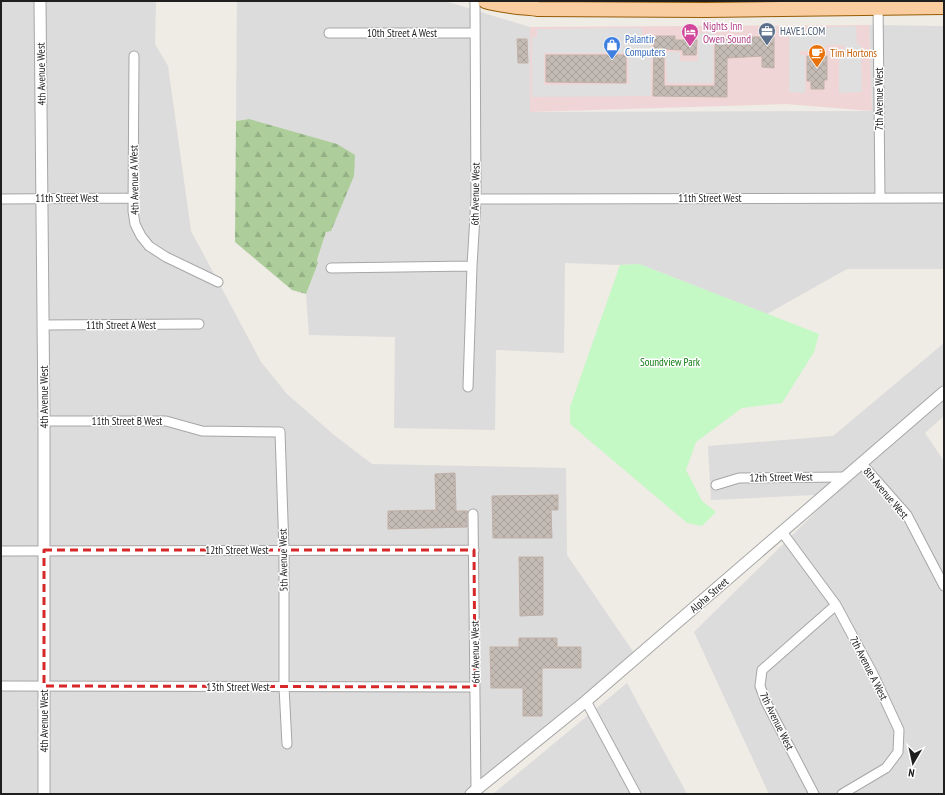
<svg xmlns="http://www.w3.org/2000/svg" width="945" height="795" viewBox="0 0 945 795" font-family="'PT Sans Narrow',sans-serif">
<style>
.residential{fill:#dddcdc}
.commercial{fill:#f0d5d6}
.forest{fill:url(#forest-firs)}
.park{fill:#c4f8c5}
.parking{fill:#dfdfdf;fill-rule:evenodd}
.building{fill:url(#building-cross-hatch);stroke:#c1b1a8}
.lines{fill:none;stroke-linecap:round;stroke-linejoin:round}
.minor-casing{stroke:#a6a6a6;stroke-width:11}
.tertiary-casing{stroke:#a6a6a6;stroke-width:13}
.primary-casing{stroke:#955c04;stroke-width:16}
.minor{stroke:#fff;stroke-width:9}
.tertiary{stroke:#fff;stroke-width:11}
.primary{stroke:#f9cda0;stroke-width:14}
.marked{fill:none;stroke:#d62828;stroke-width:3;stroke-dasharray:8 5;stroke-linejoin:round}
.labels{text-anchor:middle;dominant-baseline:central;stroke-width:3;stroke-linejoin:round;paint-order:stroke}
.hotel-label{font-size:11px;fill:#b23c85;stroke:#fff;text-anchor:start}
.service-label{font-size:11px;fill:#4e5e75;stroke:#fff;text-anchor:start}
.street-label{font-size:11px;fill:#1f1f1f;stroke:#fff}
.shop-label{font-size:11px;fill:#366cbe;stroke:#fff;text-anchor:start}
.food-label{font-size:11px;fill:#c56008;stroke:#fff;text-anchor:start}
.park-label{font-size:11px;fill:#0f7b11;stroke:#fff}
</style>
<defs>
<pattern id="forest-firs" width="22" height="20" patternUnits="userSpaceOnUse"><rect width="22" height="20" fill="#adcd9b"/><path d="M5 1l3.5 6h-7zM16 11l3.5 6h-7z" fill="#94b085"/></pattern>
<pattern id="building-cross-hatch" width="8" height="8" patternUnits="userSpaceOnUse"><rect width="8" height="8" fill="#c4bbb5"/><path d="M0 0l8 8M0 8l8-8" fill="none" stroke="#a8a09b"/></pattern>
</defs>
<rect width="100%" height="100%" fill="#efebe5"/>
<path class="residential" d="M1,1H156L155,44L168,66L191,231L228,300L261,362L287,394L334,435L372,464L566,468L567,555L634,653L464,794H1Z
M237,1H445L530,27V112L872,111L869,25L944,26V269H847L767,314L639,264L620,265L565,263L564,353L496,350L495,430L394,428L395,337L309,335L306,294L318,263L317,261L326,232L249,119L236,121Z
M944,343V416L925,433L944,461V794H769L694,632L834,494L711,500L708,446L833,436Z
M627,683L687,794H493Z"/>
<path class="commercial" d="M512,1H870V2L538,5Z
M869,25L872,111L786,104L530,112V27Z"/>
<path class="forest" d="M249,119L337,144L355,155L354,176L331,231L326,232L317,260L318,263L306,294L292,290L235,242L236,121Z"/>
<path class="park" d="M639,264L819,334L814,352L782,403L742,408L696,442L686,470L702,501L716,512L702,526L687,523L570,424V407L620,265Z"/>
<path class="parking" d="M856,26L857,45H861L862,92L839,93V50L847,49L842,45H826V51H800V55H805V93L789,92V35H809V28Z
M642,28V38H651V96L532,97V37H537V29ZM544,53H628L629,84L544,85Z
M698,33H713V83H667L666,52H680V61H698Z"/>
<path class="building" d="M654,36H675V40H697L696,55H683V50L664,49V86H715V40L738,39V38L749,37H774V68L762,67V56L727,58V97L653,96Z
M517,39H527L528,63H518Z
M546,55H626V83L546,82Z
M807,56H827V80H824V89H811V81H807Z
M455,473L456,511H468L467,514V527L388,529V511L436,510L435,474Z
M558,495V510H551L552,538H493L492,496Z
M519,557H543V615L520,616Z
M519,638H557V647H581V668H542V716H523V688H491L490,647H519Z"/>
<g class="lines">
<defs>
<path id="minor" d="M878,3L880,198
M329,33H474
M134,56L133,211L135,224L141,236L149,246L166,257L218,282
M1,199L134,198
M476,199L944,198
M331,268L472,266
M43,325L199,324
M468,387L472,266L476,199L475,1
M44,421H166L202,431L280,432L284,550V687L287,744
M861,463L907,515L944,586
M716,485L739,478L846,477
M473,514L476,789
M782,532L836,605L873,674L899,730L898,752L886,768L842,794
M1,551L474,550
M1,686L475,687
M586,701L636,794
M814,794L766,702L760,686L762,670L836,605"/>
<path id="tertiary" d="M40,1L44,421V794
M471,794L586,701L944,392"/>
<path id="primary" d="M485,1C502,6 520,7 538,9L705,10L944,7"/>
</defs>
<use href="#minor" class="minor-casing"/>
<use href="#tertiary" class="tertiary-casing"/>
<use href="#primary" class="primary-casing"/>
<use href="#minor" class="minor"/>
<use href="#tertiary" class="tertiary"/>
<use href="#primary" class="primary"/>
</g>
<path class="marked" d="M44,550H474L475,687L44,686Z"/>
<defs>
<symbol id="office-pin" viewBox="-11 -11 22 30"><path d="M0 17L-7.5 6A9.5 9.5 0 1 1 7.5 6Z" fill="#5c6f8a" stroke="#fff"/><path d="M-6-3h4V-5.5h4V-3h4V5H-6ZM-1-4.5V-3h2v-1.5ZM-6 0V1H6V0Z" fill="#fff"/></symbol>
<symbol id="hotel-pin" viewBox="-11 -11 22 30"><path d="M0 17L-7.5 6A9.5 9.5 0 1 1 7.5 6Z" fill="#d1479c" stroke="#fff"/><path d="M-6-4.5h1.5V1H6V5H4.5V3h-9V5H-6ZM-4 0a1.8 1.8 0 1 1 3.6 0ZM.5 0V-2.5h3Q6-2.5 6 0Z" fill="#fff"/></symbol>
<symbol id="shop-pin" viewBox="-11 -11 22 30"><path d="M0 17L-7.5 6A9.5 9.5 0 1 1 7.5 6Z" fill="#3f7fe0" stroke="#fff"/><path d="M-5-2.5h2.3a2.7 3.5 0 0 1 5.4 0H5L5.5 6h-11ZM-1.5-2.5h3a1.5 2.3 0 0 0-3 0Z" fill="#fff"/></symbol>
<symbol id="cafe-pin" viewBox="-11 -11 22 30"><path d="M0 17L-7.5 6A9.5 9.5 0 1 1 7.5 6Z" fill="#e8710a" stroke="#fff"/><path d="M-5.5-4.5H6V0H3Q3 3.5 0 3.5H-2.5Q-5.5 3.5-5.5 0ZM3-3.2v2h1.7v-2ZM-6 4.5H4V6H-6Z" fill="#fff"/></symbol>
</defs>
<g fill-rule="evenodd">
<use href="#office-pin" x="757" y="21" width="20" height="27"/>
<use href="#hotel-pin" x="680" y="22" width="20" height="27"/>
<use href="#shop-pin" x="602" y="35" width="20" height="27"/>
<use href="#cafe-pin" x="807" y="43" width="20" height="27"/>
</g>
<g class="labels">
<g class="hotel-label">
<text x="703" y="26">Nights Inn<tspan x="703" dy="13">Owen Sound</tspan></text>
</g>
<g class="service-label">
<text x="780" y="31">HAVE1.COM</text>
</g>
<g class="street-label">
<text x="402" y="33">10th Street A West</text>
<text transform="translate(41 74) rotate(-91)">4th Avenue West</text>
<text transform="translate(879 99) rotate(-90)">7th Avenue West</text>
<text transform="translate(134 180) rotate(-91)">4th Avenue A West</text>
<text transform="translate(475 194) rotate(-89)">6th Avenue West</text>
<text x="67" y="198">11th Street West</text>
<text x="710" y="198">11th Street West</text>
<text x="121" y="325">11th Street A West</text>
<text transform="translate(44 397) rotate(-90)">4th Avenue West</text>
<text x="127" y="421">11th Street B West</text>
<text transform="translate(781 477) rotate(-1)">12th Street West</text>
<text transform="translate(886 493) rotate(50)">8th Avenue West</text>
<text x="237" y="550">12th Street West</text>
<text transform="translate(283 560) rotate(-91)">5th Avenue West</text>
<text transform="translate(709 595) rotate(-41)">Alpha Street</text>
<text transform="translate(475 652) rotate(-91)">6th Avenue West</text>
<text transform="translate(869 668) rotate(63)">7th Avenue A West</text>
<text x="238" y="687">13th Street West</text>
<text transform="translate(44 721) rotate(-90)">4th Avenue West</text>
<text transform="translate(777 721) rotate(64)">7th Avenue West</text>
</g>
<g class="shop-label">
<text x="625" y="39">Palantir<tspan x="625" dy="13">Computers</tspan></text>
</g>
<g class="food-label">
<text x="830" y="53">Tim Hortons</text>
</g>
<g class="park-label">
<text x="670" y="362">Soundview Park</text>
</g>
</g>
<rect width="945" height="795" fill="none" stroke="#1f1f1f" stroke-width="4"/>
<g transform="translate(913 763) rotate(189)" stroke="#ffffff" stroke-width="3" paint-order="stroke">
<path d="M0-3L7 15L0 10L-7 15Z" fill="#1f1f1f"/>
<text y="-6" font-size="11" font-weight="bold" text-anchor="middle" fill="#1f1f1f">N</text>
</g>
</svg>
